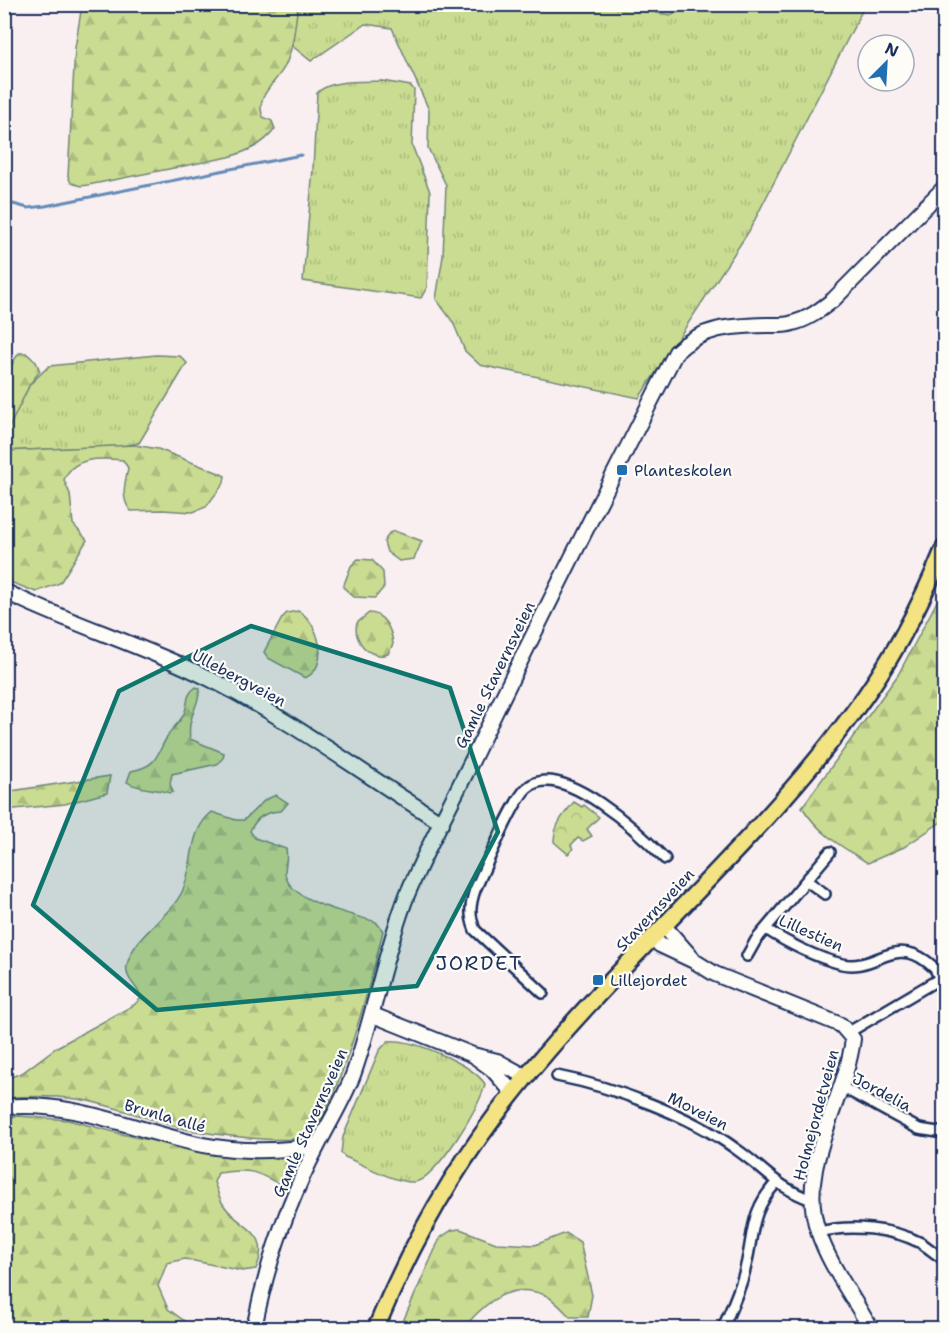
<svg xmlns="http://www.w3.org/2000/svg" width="949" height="1333" viewBox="0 0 949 1333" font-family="'Shantell Sans',sans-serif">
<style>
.grass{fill:url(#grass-tufts);stroke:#728678;stroke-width:1.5}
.forest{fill:url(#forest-firs);stroke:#728678;stroke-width:1.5}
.park{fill:url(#park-crowns);stroke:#728678;stroke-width:1.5}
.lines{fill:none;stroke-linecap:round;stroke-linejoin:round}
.stream{stroke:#648ab6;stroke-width:3}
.street-casing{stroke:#1b2f5e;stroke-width:14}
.secondary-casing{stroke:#1b2f5e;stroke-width:18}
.primary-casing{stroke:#1b2f5e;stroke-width:20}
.street{stroke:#fdfcf7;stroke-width:9}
.secondary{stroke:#fdfcf7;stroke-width:14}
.primary{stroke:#f4e382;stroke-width:15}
.marked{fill:#0f766e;fill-opacity:0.2;stroke:#0f766e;stroke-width:4.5;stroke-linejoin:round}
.poi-dot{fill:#1f6fb2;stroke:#fdfcf7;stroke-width:2}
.labels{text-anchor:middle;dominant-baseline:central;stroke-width:4.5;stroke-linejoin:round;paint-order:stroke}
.poi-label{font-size:16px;fill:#1b2f5e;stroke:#fdfcf7;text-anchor:start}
.street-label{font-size:16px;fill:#1b2f5e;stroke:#fdfcf7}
.quarter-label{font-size:20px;letter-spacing:1.5px;fill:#1b2f5e;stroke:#fdfcf7}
</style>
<defs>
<pattern id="grass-tufts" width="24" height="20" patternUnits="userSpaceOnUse" patternTransform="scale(1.5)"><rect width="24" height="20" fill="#c9dc91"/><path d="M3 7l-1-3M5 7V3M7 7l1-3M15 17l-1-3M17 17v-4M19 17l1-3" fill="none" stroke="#acbd7f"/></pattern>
<pattern id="forest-firs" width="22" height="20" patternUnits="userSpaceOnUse" patternTransform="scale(1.5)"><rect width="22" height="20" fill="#c9dc91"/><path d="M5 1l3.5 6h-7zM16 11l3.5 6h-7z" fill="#acbd7f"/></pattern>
<pattern id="park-crowns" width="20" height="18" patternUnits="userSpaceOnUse" patternTransform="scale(1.5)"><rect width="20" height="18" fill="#c9dc91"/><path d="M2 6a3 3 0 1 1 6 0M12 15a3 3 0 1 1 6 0" fill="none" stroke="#acbd7f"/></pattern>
</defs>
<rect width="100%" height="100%" fill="#f9eff1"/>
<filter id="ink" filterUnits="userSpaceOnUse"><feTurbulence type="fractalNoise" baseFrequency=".0167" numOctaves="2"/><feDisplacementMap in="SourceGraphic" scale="12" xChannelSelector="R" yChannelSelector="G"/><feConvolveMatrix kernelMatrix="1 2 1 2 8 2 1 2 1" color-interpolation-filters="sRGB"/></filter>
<g filter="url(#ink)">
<path class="grass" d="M298,5H865L749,231L639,398L480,365L465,351L453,322L436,299L443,256L446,185L428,148L429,110L392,28L365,24L311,61L291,45Z
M382,81L411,86L414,90L412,145L430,192L427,287L421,298L303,281L313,169L317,93C330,79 363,82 382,81Z
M156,355L180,356L187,363L139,443L121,446L5,451L4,436L30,384L49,366Z
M388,1041C413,1039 472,1064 485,1084C482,1104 434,1182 414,1182C395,1183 362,1164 345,1157L341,1153L343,1137L379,1051Z"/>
<path class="forest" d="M82,5H298C295,24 294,46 286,64C278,82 254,95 263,117L272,121L275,129C263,145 248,151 229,157L88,185L81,186L71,183L68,176L75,48Z
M642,5L685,4V5L671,15L657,13Z
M19,353H26L36,362L40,371L30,384L5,436C4,407 0,377 19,353Z
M135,445L158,449L219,473L225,476L224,483L206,507L193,512L162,510L131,511C120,499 125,483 128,468L123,460C101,458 73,456 64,480L70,494L73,524L87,540L60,583L36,592L5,580V451Z
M394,531L422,541L414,559L399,561L387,552L384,542L389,533Z
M358,559L372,560L383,572L384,587L375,598L354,597L343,587L351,566Z
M944,588V823L941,822L904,847L868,863C842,847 819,834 802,807L898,675Z
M298,611C319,621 331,667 305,678L268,658L264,652L282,618L287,613Z
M369,613C384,613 392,630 393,644L388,654C370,660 352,641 357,623Z
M196,687L200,689C198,708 187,717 190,739L224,753L223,758L217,764L172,774L170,784L173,792L170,793C156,788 139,790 127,782L131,771C160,765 155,755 169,734C174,726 182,721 185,711C189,700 185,695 196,687Z
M110,776L107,793L65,804L5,810V792Z
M276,795L288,803L281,811C266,812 257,816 250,831L255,838L286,849C288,858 285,865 285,873C288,902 352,914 376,922L383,931C374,969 337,1115 308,1135C291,1147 195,1132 173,1126C141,1117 110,1104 77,1099C53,1096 28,1096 5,1098V1079L22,1073L57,1047L134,1005L141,998C139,986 124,980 127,965C133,936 169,918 182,892C195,865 187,832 212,812L236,820H244L265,800Z
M18,1116L68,1120L134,1137L212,1152L283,1157L300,1165L299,1176L284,1187C256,1171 250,1168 218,1173L214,1182C217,1189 219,1198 223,1204C239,1230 273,1229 256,1269L242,1271L185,1259L167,1263L158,1286L168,1309L194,1328H5V1118Z
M460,1229L496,1243L535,1245L566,1233L580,1242L592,1295L588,1317H570C563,1310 554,1299 545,1295C512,1281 487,1301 467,1324L468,1328H400L440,1238L452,1230Z"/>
<path class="park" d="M574,802L582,807L584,805L599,817L587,829L592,836L583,841L578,838L571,845L573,849L568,854L554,842C554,824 564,814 574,802Z"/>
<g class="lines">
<path class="stream" d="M4,203H6
M13,204L28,208L45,206L301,155"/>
<defs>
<path id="street" d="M807,881L825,894
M766,929C787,943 817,958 842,964C875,971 893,937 926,961C934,967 937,970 939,979L849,1032
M747,956L756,940L830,852
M543,993L475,930C469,915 470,905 475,890C485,869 513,800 527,788C561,758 642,835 665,859
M557,1076C613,1087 690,1115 736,1149C765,1169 777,1188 812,1200
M840,1086L919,1129L944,1133
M819,1232C850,1224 892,1228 921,1243C929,1248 936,1255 944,1259
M723,1328C730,1311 738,1294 743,1277C755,1238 747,1215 776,1183"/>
<path id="secondary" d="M4,591C70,624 140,644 206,677C289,718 363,774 442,823
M664,926L693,959
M653,938L660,945L694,961L715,974L841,1025L853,1039C845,1103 796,1166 818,1231C830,1267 853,1296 870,1328
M373,1015L473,1055L497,1061L526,1077
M477,1058L492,1069L513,1093
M4,1107C75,1100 135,1131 203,1145C239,1152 282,1152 318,1145
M254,1328C267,1263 286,1206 317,1147C329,1123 343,1101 353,1075C374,1016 384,954 407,895C428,844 456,795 479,746C543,613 609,483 676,352C702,327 731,326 766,325C775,325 785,326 793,323C809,319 820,310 833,300L944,188"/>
<path id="primary" d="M376,1328C411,1244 456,1164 513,1093C618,960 751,851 852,714C890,664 920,607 944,548"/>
</defs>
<use href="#street" class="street-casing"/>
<use href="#secondary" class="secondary-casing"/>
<use href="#primary" class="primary-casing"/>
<use href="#street" class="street"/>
<use href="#secondary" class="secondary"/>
<use href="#primary" class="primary"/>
</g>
</g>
<path class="marked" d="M251,626L450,688L498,832L417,986L157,1010L33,905L119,691Z"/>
<g class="poi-dot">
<rect x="616" y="464" width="12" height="12" rx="3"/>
<rect x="592" y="974" width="12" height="12" rx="3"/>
</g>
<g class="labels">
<g class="poi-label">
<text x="634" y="470">Planteskolen</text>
<text x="610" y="980">Lillejordet</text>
</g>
<g class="street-label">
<text transform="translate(495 675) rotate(-64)">Gamle Stavernsveien</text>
<text transform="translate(239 678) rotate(28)">Ullebergveien</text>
<text transform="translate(655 910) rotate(-47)">Stavernsveien</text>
<text transform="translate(811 933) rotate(24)">Lillestien</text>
<text transform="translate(882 1092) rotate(28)">Jordelia</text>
<text transform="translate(698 1111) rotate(27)">Moveien</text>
<text transform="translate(816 1115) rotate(-75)">Holmejordetveien</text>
<text transform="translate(165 1116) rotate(16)">Brunla allé</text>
<text transform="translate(310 1123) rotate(-66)">Gamle Stavernsveien</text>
</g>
<g class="quarter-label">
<text x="479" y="963">JORDET</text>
</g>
</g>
<rect width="949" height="1333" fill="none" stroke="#fdfcf7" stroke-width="24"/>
<rect x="12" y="12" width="925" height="1309" fill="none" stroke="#1b2f5e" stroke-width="2" filter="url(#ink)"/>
<g transform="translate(886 63) rotate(24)"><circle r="28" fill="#fdfcf7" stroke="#a3aaba" stroke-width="1.5"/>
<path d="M0-4.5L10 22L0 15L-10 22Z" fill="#1f6fb2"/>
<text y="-9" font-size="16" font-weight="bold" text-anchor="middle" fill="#1b2f5e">N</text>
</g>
</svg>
